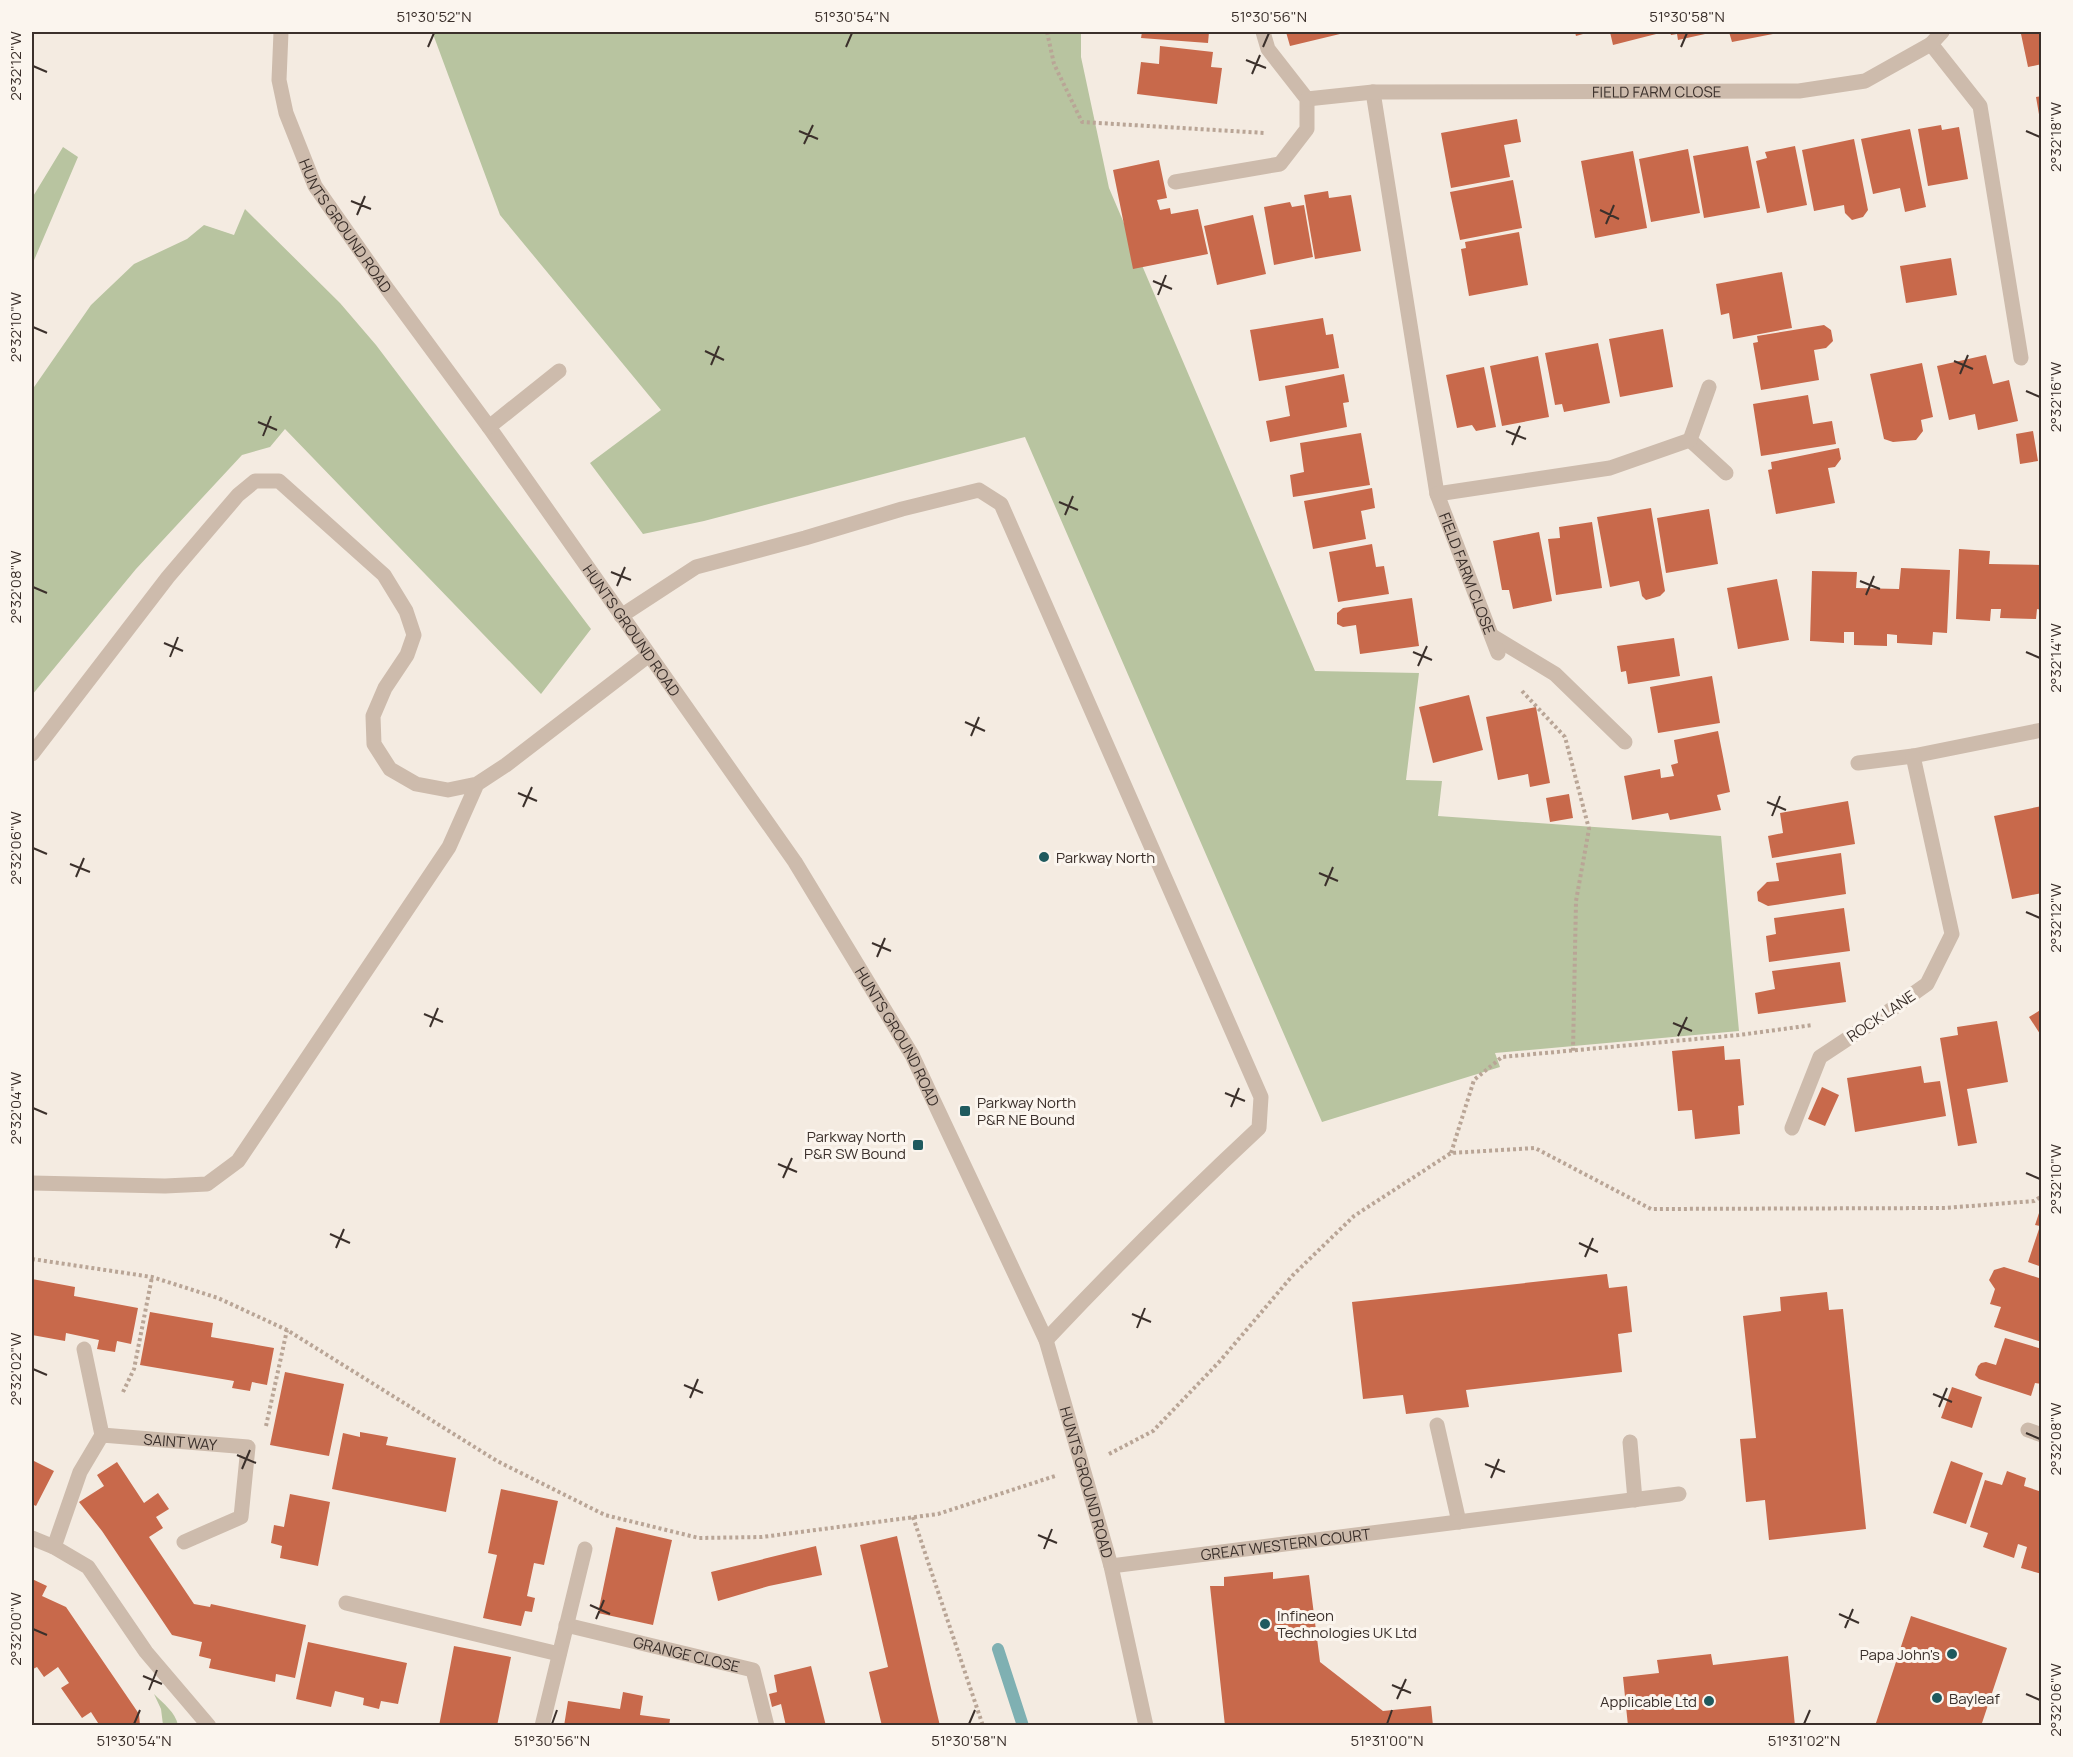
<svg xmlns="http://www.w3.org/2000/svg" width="2073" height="1757" viewBox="0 0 2073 1757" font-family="Manrope,sans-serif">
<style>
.green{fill:#b8c4a0}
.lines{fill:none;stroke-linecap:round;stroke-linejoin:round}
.stream{stroke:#7fb0b2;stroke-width:12}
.building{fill:#c8694b}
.path{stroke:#b9a596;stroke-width:4;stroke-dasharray:3 3;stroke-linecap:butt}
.service{stroke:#cdbbac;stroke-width:15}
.minor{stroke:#cdbbac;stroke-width:15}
.ticks{fill:none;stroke:#3b302b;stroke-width:2}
.poi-dot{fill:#1f5a5e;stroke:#fbf5ee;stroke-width:2}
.labels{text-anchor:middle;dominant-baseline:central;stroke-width:6;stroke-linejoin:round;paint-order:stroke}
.street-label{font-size:15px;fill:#3b302b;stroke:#fbf5ee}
.poi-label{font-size:15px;fill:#3b302b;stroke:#fbf5ee;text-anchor:start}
.neatline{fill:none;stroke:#3b302b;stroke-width:2}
.ticks-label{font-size:15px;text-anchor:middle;fill:#3b302b}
</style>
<rect width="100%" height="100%" fill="#f4ebe1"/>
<path class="green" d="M433,32H1081V57L1109,188L1315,671L1419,673L1406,780L1442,781L1438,816L1721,836L1739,1031L1495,1053L1500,1067L1322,1122L1025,437L704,521L643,534L590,463L661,410L500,215L433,34Z
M63,147L78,157L32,265V198Z
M245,209L340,303L376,345L591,629L541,694L285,429L270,447L242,455L136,569L32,695V390L91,305L134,264L187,239L204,225L234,235Z
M154,1694C164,1704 175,1712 178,1725H163L161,1709Z"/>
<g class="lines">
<path class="stream" d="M998,1649L1023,1726"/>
</g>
<path class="building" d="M1142,32H1209L1208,43L1141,38Z
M1286,32H1339L1340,34L1290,46Z
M1575,32H1590L1576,36Z
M1610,32H1659L1660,33L1613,45Z
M1670,32H1714L1678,40L1677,34L1671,35Z
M1729,32H1778V33L1732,42Z
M2032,32H2042V64L2028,67L2021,34Z
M1160,46L1213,52L1211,67L1222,68L1217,104L1137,94L1141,62L1159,64Z
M2042,96V120H2040L2036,97Z
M1517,119L1521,142L1504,145L1510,177L1451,188L1441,133Z
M1941,125L1942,130L1959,127L1968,179L1928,186L1918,129Z
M1910,129L1926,207L1905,212L1900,188L1873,194L1861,139Z
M1854,139L1868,210L1863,217L1852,220L1845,213L1844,205L1814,211L1802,150Z
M1748,146L1760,208L1704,218L1693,156Z
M1795,146L1807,205L1767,213L1756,161L1767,158L1765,152Z
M1688,149L1700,213L1651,222L1639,159Z
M1633,151L1647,228L1595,238L1581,161Z
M1159,160L1167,198L1157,200L1160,210L1170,208L1171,214L1198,209L1208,254L1133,269L1113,170Z
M1513,180L1522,228L1460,240L1450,192Z
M1328,191L1329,198L1351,195L1361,251L1315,259L1304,195Z
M1290,202L1292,207L1304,205L1313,257L1274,265L1264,207Z
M1253,215L1266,274L1217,285L1204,226Z
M1519,232L1528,285L1469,296L1461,249L1466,248L1465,242Z
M1951,258L1957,295L1906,303L1900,266Z
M1782,272L1792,328L1733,339L1729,313L1721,315L1716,284Z
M1323,318L1326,335L1333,334L1339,368L1259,381L1250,330Z
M1824,325L1831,330L1833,341L1826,348L1814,350L1819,380L1761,390L1753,343L1758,342L1757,336Z
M1663,329L1673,387L1620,397L1609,339Z
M1598,343L1610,403L1564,412L1562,404L1555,405L1545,353Z
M1986,355L1993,384L2009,380L2018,421L1978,430L1975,414L1949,420L1937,366Z
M1538,356L1549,417L1502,426L1490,366Z
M1922,363L1933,417L1921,420L1923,431L1916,440L1893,442L1884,439L1870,374Z
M1484,367L1496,427L1476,431L1472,425L1457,428L1446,375Z
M1344,374L1349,402L1343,403L1347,427L1270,442L1266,421L1290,416L1285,386Z
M1808,395L1813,424L1832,421L1836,444L1761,456L1753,404Z
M2033,431L2038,461L2020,464L2016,434Z
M1361,433L1370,485L1293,497L1290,475L1304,472L1300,443Z
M1839,448L1841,459L1835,467L1828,468L1835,503L1776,514L1768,470L1772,469L1771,462Z
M1372,488L1375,508L1361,511L1366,539L1313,549L1304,501Z
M1651,508L1665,591L1660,596L1646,600L1642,596L1639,581L1610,587L1597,517Z
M1709,509L1718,564L1666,573L1657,518Z
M1592,522L1602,588L1556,595L1548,539L1560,538L1559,527Z
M1539,532L1552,601L1513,609L1509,590H1502L1493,541Z
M1372,544L1376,567L1384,566L1389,594L1338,602L1329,552Z
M1959,549L1990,551L1989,564L2042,565V610L2037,609L2036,619L2000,618L2001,609H1991L1990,621L1956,619Z
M1901,568L1950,570L1947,633L1933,632L1932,645L1897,643V635L1887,634V646L1854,645V632H1844V643L1810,641L1812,571L1857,572L1856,588L1899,589Z
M1777,579L1789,640L1738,649L1727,588Z
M1412,598L1419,646L1360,654L1356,625L1343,627L1337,624V613L1343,608Z
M1674,638L1680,676L1628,684L1626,671L1621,672L1617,646Z
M1712,676L1720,723L1658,733L1650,687Z
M1469,695L1483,750L1433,763L1419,707Z
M1536,707L1550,783L1530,787L1528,774L1498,780L1486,717Z
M1718,731L1730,792L1717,795L1721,810L1670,820L1668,813L1632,820L1624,776L1660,769L1661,778L1674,776L1671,765L1678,763L1674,740Z
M1569,794L1573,818L1550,822L1546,798Z
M1848,801L1855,844L1772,858L1768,836L1783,833L1780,813Z
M2042,806V893L2012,899L1994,816Z
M1841,853L1846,894L1768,906L1758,901L1757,892L1767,882L1779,881L1776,863Z
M1844,908L1850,951L1769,962L1766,936L1776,934L1774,918Z
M1840,962L1846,1002L1758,1014L1755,993L1775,989L1772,971Z
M2042,1009V1037L2029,1017Z
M1997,1021L2008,1082L1967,1089L1977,1143L1958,1146L1940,1038L1958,1035L1957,1027Z
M1724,1046L1725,1060L1740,1059L1744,1105L1738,1106L1740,1134L1695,1139L1692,1110L1678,1111L1672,1051Z
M1921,1066L1924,1083L1940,1081L1946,1116L1855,1132L1847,1078Z
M1822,1087L1839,1095L1825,1126L1808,1119Z
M2041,1207H2042V1267L2028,1262L2040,1226L2035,1225Z
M2004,1267L2042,1279V1342L1994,1327L2001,1307L1990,1304L1995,1289L1989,1280L1994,1270Z
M1607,1274L1609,1288L1627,1286L1632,1332L1618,1334L1622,1372L1466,1390L1469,1407L1406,1414L1403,1395L1363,1399L1352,1302Z
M32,1279L75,1287L74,1296L138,1308L131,1344L117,1341L115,1352L97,1349L99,1340L66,1333L65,1341L32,1335Z
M1827,1292L1829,1310L1843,1309L1866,1529L1769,1540L1765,1500L1746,1502L1740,1439L1756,1438L1743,1316L1781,1311L1780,1297Z
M150,1312L213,1323L211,1337L274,1348L267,1385L252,1382L250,1391L232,1388L234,1381L140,1365Z
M2005,1338L2042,1349V1384L2035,1383L2031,1396L1979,1379L1975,1375L1978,1366L1981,1363L1986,1362L1996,1365Z
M285,1372L344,1384L329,1456L270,1445Z
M1952,1387L1982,1397L1972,1428L1941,1418Z
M360,1432L388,1437L386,1445L456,1458L446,1512L332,1489L343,1433L360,1437Z
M32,1460L54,1471L36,1506L32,1504Z
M1951,1461L1983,1473L1966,1524L1933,1513Z
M117,1462L144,1503L158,1493L169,1509L156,1517L163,1528L149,1537L194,1604L210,1607L211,1604L306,1625L295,1678L276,1674L275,1682L209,1668L211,1659L199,1656L202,1642L172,1635L102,1531L79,1502L104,1486L97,1475Z
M2007,1471L2026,1478L2024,1486L2042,1492V1574L2021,1568L2027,1547L2018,1544L2014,1558L1983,1547L1988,1533L1970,1527L1985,1480L2002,1485Z
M501,1489L558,1501L544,1565L534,1563L527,1596L535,1598L532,1612L525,1611L521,1626L483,1618L497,1555L488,1553Z
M290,1494L330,1502L318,1566L280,1558L282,1546L271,1543L274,1525L284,1527Z
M616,1527L672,1540L653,1625L598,1613Z
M897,1536L931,1688L940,1726H882L876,1701L869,1672L888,1667L860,1545Z
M816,1546L822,1575L769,1586L718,1601L711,1572Z
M1273,1572V1579L1309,1575L1320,1662L1383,1711L1431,1706L1433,1726H1225L1210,1586H1224V1577Z
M32,1579L47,1586L42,1596L66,1607L139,1714L140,1726H100L91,1712L82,1718L61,1688L69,1683L58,1667L44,1677L37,1667L33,1669L32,1666Z
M1911,1616L2007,1648L1981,1726H1875Z
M308,1642L407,1663L398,1704L381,1701L379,1709L363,1705L364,1698L335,1691L331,1707L296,1699Z
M454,1646L511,1657L497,1726H439Z
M1711,1654L1713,1665L1788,1656L1795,1726H1628L1623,1677L1659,1673L1657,1660Z
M811,1666L826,1726H786L781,1704L772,1707L769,1694L777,1692L774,1675Z
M623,1692L643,1696L640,1715L670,1719L669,1726H564L568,1701L620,1709Z"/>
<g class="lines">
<path class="path" d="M1047,32L1054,64L1082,122L1265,133
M1522,691L1565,737L1589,829L1576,901L1573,1051
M1451,1153L1474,1080L1502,1057L1739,1035L1813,1025
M32,1259L152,1277L218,1298L287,1330L497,1461L605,1515L699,1538L762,1537L938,1514L1055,1476
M123,1392L134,1369L152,1277
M266,1426L287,1330
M1109,1454L1153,1431L1220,1361L1293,1275L1354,1216L1451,1153L1535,1148L1651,1209L1945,1208L2034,1201L2042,1196
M913,1517L983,1726"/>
<path class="service" d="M1175,182L1280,164L1307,129V99L1268,49L1263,32
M621,616L696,567L805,538L902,509L979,490L1001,504L1261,1097L1259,1128C1186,1196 1115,1267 1046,1340
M1492,636L1555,674L1625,742
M32,754L168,577L238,495L255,481H279L384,575L406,611L414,635L407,655L385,688L373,716L374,744L390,769L416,784L448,790L477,784L506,765L649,655
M1792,1128L1820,1057L1882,1016
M32,1183L165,1186L207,1184L238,1161L449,847L477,784
M84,1349L102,1435
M1437,1425L1459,1522
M1630,1442L1635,1500"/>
<g class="minor">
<path id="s1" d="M281,32L279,80L286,113L315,186L388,290L489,427L795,862L912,1055L1046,1340L1111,1566L1146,1726"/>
<path d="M1931,44L1980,106L2021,358"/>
<path id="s2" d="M1373,92L1437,494L1498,653"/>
<path id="s3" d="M1307,99L1373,92L1799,91L1865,81L1931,44L1942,32"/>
<path d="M1709,387L1690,440L1726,473"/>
<path d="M489,427L559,371"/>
<path d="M1437,494L1610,468L1690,440"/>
<path d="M1858,763L1913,756L2042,730"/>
<path d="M1882,1016L1927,984L1952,934L1913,756"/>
<path d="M2028,1430L2042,1435"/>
<path d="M32,1538L54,1547L88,1567L146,1652L209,1726"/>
<path id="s4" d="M54,1547L80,1472L102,1435L248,1447L241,1517L184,1542"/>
<path id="s5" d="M1111,1566L1679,1494"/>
<path d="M346,1603L559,1654"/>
<path id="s6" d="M566,1625L753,1670L767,1726"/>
<path d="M542,1726L585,1549"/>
</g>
</g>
<path class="ticks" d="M428,47L434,33M846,47L852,33M1263,47L1269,33M1681,47L1687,33M1246,60L1266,68M33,66L47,72M1252,74L1260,55M799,131L818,139M2026,131L2040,137M804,144L813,125M351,201L371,209M1600,210L1619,219M357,215L365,196M1606,224L1614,205M1153,281L1172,289M1158,295L1166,275M33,327L47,333M705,351L724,360M1954,361L1973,369M711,365L719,346M1960,374L1968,355M2026,391L2040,397M258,422L277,430M1506,431L1526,439M263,436L271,416M1512,445L1520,426M1059,502L1078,510M1065,515L1073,496M611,572L631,580M1860,581L1880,589M617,586L625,567M33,587L47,593M1866,595L1874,576M164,643L183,651M1413,652L1432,660M2026,652L2040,658M170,657L178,637M1418,666L1427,646M965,722L985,731M971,736L979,717M518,793L537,801M1767,802L1786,810M523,807L532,787M1772,816L1780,796M33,848L47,854M70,864L90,872M1319,873L1338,881M76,877L84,858M1325,886L1333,867M2026,912L2040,918M872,943L891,951M877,957L885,938M424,1014L443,1022M1673,1023L1692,1031M430,1027L438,1008M1678,1036L1687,1017M1225,1093L1245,1101M1231,1107L1239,1088M33,1108L47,1114M778,1164L797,1172M2026,1173L2040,1179M783,1178L792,1158M330,1234L350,1243M1579,1243L1598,1252M336,1248L344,1229M1585,1257L1593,1238M1132,1314L1151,1322M1137,1328L1145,1308M33,1369L47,1375M684,1385L703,1393M1933,1394L1952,1402M690,1398L698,1379M1939,1407L1947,1388M2026,1433L2040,1439M237,1455L256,1463M1485,1464L1505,1472M242,1469L250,1450M1491,1478L1499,1459M1038,1535L1057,1543M1044,1549L1052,1529M590,1605L610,1614M1839,1614L1859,1623M596,1619L604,1600M1845,1628L1853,1609M33,1629L47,1635M143,1676L162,1684M1392,1685L1411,1693M149,1690L157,1670M2026,1694L2040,1700M1397,1699L1406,1679M134,1724L140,1710M552,1724L557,1710M969,1724L975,1710M1387,1724L1392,1710M1804,1724L1810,1710"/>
<g class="poi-dot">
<circle cx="1044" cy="857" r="6"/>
<rect x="959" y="1105" width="12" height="12" rx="3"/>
<rect x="912" y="1139" width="12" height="12" rx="3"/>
<circle cx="1265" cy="1624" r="6"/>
<circle cx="1952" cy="1654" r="6"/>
<circle cx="1937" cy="1698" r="6"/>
<circle cx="1709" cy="1701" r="6"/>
</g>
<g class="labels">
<g class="street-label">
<text stroke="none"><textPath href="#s3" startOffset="350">FIELD FARM CLOSE</textPath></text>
<text stroke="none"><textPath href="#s1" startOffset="210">HUNTS GROUND ROAD</textPath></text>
<text stroke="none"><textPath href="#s2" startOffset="492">FIELD FARM CLOSE</textPath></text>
<text stroke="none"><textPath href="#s1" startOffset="706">HUNTS GROUND ROAD</textPath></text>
<text transform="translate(1881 1016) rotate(-34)">ROCK LANE</text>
<text stroke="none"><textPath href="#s1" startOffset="1192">HUNTS GROUND ROAD</textPath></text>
<text stroke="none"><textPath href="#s4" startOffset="201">SAINT WAY</textPath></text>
<text stroke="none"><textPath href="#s1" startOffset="1678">HUNTS GROUND ROAD</textPath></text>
<text stroke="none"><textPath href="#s5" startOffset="176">GREAT WESTERN COURT</textPath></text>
<text stroke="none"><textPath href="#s6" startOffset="124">GRANGE CLOSE</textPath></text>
</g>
<g class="poi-label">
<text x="1056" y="857">Parkway North</text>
<text x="977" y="1102">Parkway North<tspan x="977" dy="17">P&amp;R NE Bound</tspan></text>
<text x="906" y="1136" text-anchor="end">Parkway North<tspan x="906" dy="17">P&amp;R SW Bound</tspan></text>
<text x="1277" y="1615">Infineon<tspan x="1277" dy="17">Technologies UK Ltd</tspan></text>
<text x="1940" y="1654" text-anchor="end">Papa John's</text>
<text x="1949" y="1698">Bayleaf</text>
<text x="1697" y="1701" text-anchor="end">Applicable Ltd</text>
</g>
</g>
<rect width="2073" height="1757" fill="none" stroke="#fbf5ee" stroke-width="66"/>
<rect x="33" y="33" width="2007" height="1691" class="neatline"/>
<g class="ticks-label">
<text x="434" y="22">51°30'52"N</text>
<text x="852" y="22">51°30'54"N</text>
<text x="1269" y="22">51°30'56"N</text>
<text x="1687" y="22">51°30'58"N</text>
<text transform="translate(16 66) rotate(-90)" y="5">2°32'12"W</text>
<text transform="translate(2056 137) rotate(-90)" y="5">2°32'18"W</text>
<text transform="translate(16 327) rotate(-90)" y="5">2°32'10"W</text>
<text transform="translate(2056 397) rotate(-90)" y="5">2°32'16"W</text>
<text transform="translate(16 587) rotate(-90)" y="5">2°32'08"W</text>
<text transform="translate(2056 658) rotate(-90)" y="5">2°32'14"W</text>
<text transform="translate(16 848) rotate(-90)" y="5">2°32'06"W</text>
<text transform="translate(2056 918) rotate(-90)" y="5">2°32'12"W</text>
<text transform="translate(16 1108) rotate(-90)" y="5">2°32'04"W</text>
<text transform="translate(2056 1179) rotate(-90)" y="5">2°32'10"W</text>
<text transform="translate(16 1369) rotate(-90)" y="5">2°32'02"W</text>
<text transform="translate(2056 1439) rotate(-90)" y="5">2°32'08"W</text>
<text transform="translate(16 1629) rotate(-90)" y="5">2°32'00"W</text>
<text transform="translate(2056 1700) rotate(-90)" y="5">2°32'06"W</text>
<text x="134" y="1746">51°30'54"N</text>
<text x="552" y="1746">51°30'56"N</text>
<text x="969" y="1746">51°30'58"N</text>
<text x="1387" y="1746">51°31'00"N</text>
<text x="1804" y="1746">51°31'02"N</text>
</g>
</svg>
